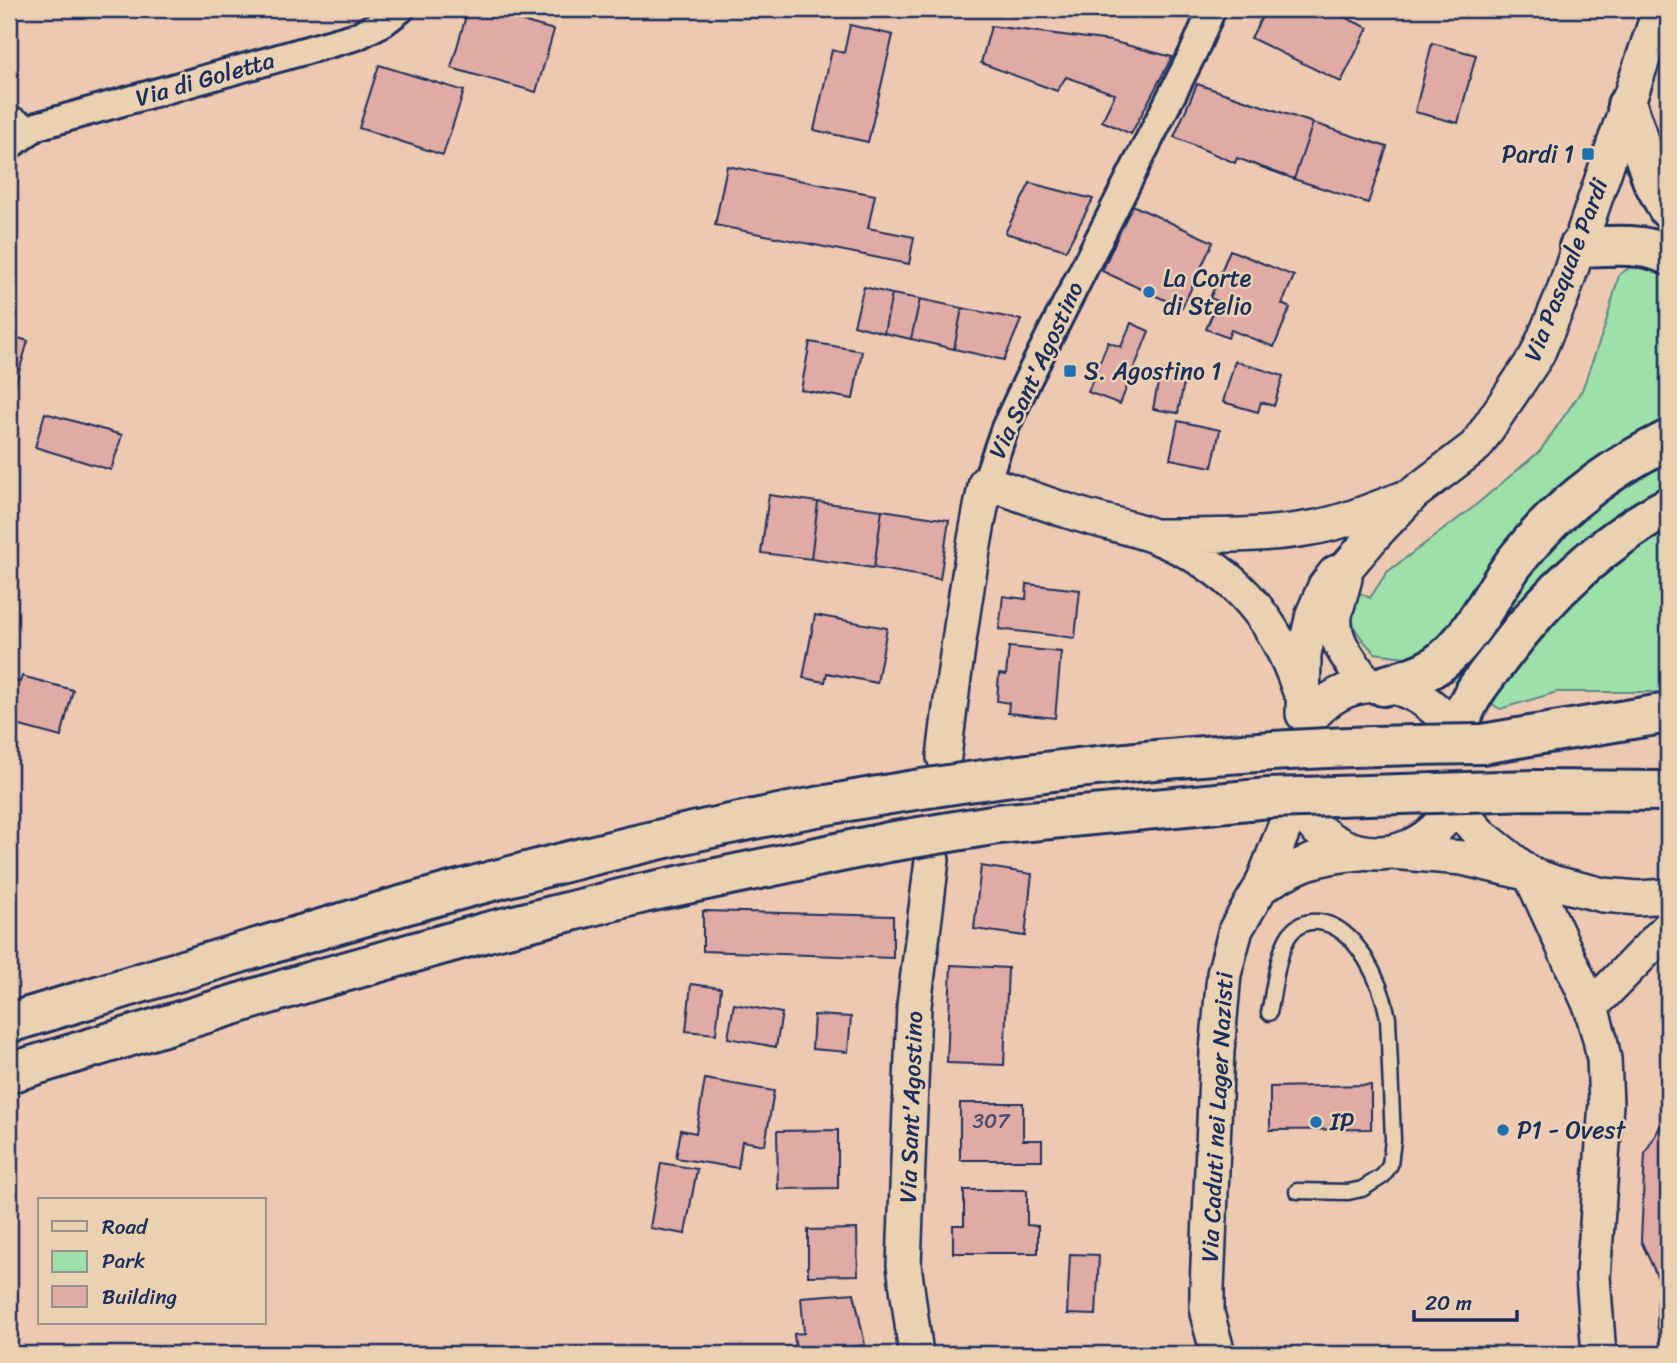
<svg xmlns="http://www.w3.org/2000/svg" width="1677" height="1363" viewBox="0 0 1677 1363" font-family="Sriracha,sans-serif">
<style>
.green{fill:#9de0aa;stroke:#5c8884;stroke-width:2}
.building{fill:#dfaba4;stroke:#1b2f5e;stroke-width:2}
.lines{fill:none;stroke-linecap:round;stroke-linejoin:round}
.tertiary-tunnel{stroke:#c2aaa0;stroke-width:33;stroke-dasharray:33 17;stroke-linecap:butt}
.service-casing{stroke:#1b2f5e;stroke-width:19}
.minor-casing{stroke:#1b2f5e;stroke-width:32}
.tertiary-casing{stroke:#1b2f5e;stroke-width:38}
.trunk-casing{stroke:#1b2f5e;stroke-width:44}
.service{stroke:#ead1b2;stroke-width:14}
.minor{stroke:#ead1b2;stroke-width:26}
.tertiary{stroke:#ead1b2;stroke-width:33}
.trunk{stroke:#ead1b2;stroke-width:38}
.trunk-bridge-casing{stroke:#1b2f5e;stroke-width:44;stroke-linecap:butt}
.trunk-bridge{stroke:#ead1b2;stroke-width:38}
.poi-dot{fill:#1f6fb2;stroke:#ead1b2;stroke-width:2.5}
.labels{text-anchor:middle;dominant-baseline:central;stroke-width:5;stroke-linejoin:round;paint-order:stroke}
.number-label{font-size:21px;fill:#4c4e70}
.street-label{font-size:24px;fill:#1b2f5e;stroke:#ead1b2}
.poi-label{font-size:24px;fill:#1b2f5e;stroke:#ead1b2;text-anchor:start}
</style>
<rect width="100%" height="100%" fill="#ecc9b0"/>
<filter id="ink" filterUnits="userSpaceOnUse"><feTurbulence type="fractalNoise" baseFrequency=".0143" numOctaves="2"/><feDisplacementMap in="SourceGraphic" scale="14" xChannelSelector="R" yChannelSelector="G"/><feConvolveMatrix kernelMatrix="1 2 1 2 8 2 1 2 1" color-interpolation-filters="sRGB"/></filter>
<g filter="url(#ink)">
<path class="green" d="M1629,268H1651L1668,278V692H1557L1500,709L1419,659L1375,653C1353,631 1346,621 1358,592L1370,598L1387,572L1471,509L1540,451L1582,390L1605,326L1619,275Z"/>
<path class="building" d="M468,9H478L554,30L536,92L451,68Z
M995,9H1054V14L995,10Z
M1266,9H1327L1368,28L1341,82L1251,38Z
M850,25L893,35L868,142L814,130L832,50L844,53Z
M991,26L1111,41L1172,57L1131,134L1102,121L1115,94L1066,77L1057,91L981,63Z
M1432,43L1476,55L1458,123L1415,112Z
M379,65L464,91L443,155L359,128Z
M1197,84L1313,123L1294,179L1237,158L1235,163L1174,137Z
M1313,123L1387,147L1368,203L1294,179Z
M727,166L875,195L868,228L914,237L909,264L715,225Z
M1030,183L1093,199L1066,250L1005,233Z
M1132,205L1213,242L1182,308L1102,271Z
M1230,250L1294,276L1282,304L1290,308L1274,347L1231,330L1228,338L1206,329L1218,301L1210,298Z
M864,287L892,294L884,333L854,325Z
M892,294L920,299L911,339L884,333Z
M920,299L962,308L954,349L911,339Z
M962,308L1021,320L1004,360L954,349Z
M1131,323L1149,331L1120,404L1088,392L1108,342L1121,347Z
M9,335L28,341L14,389L9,387Z
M810,342L862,351L853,399L801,390Z
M1235,361L1283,376L1274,406L1261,402L1258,412L1223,402Z
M1160,373L1185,377L1178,413L1153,409Z
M45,413L122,435L111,470L35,447Z
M1178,421L1220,430L1212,467L1170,459Z
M769,495L818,502L811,559L761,553Z
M818,502L882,510L874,568L811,559Z
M882,510L949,520L940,579L874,568Z
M1027,584L1080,590L1075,638L999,629L1003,596L1026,599Z
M815,615L887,628L877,683L827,673L825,682L803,678Z
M1009,647L1061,652L1055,718L1008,713L1009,703L997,701L999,674L1006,675Z
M22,676L73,690L61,737L9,723V679L20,682Z
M981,866L1032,874L1025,936L974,929Z
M703,911L893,916V958L703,951Z
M951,965L1008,968L1004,1065L947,1063Z
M691,984L721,988L716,1034L686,1031Z
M734,1004L782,1013L776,1047L728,1038Z
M814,1015L851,1017L848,1052L812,1049Z
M705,1079L774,1091L765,1145L742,1141L738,1168L676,1158L681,1130L696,1133Z
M1371,1085V1129L1270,1130V1087Z
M960,1103H1023V1140H1042V1160H960Z
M1668,1113V1354H1664L1657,1325L1658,1278L1641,1241L1645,1153Z
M838,1130V1188L778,1189L777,1131Z
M661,1163L697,1169L685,1234L650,1228Z
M964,1190H1027V1225L1038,1226V1253H953V1225H964Z
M857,1229L858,1275L808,1276V1230Z
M1070,1254L1099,1255L1096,1315L1067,1314Z
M854,1293L865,1345L796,1353L794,1334L804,1333L801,1297Z"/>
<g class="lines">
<path class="tertiary-tunnel" d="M1447,722C1465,758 1467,779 1448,815"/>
<defs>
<path id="service" d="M9,112L37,126
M1269,1013C1274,991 1277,952 1290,934C1297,925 1307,921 1319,922C1358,927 1382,985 1388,1018L1393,1140L1390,1165L1383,1176L1362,1189L1348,1192L1297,1191"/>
<path id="minor" d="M9,146L37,126L357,36L384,22L401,9
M986,482L1005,428L1029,377L1194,51L1212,9"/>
<path id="tertiary" d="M1159,536C1210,535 1261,537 1311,528C1343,523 1374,509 1404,498
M1345,578C1342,591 1337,604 1335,616C1332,643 1354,664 1367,685
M1303,714L1304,654L1313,614L1325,586L1335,573L1347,567L1377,532L1413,494L1476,446L1537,355L1562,296L1660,9
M1309,720C1345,673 1405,675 1444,718
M944,757C955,664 967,573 986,482C1014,492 1043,503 1071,512C1098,521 1127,526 1154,536C1229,566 1273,612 1299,689
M1453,805L1481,835L1530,874L1591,1007L1600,1039L1604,1059L1606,1104L1593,1277L1599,1354
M1310,822C1351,865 1411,864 1448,815
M1392,852L1462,858L1530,874L1555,883L1603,895L1638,898L1668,896
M1261,887C1300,863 1315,857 1360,853
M1591,1007L1668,928
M916,1354L904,1265L914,1006L932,860
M1218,1354L1207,1313V1288L1217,1051L1224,974L1236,929L1261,887L1285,826"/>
<path id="trunk" d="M1627,105L1652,179L1668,209
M1579,247C1607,246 1642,242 1668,255
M1383,686C1397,682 1411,678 1424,672C1467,653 1489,594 1518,558C1558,507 1610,468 1668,440
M1462,718C1469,696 1485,677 1499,659C1545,597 1599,543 1668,507
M1482,744L1668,713"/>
</defs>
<use href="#service" class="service-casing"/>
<use href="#minor" class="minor-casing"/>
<use href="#tertiary" class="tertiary-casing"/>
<use href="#trunk" class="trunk-casing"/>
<use href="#service" class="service"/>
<use href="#minor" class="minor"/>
<use href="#tertiary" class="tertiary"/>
<use href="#trunk" class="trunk"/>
<defs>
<path id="trunk-bridge" d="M9,1023C272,943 534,860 805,809C1029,767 1255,745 1482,744
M9,1073L312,981L487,932L644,893L889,842L998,824L1269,798L1533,790L1668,791"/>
</defs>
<use href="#trunk-bridge" class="trunk-bridge-casing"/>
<use href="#trunk-bridge" class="trunk-bridge"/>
</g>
</g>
<g class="poi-dot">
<rect x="1581" y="147" width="14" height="14" rx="3.5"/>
<circle cx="1149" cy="292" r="7"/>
<rect x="1063" y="364" width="14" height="14" rx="3.5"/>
<circle cx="1316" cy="1122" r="7"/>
<circle cx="1503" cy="1130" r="7"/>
</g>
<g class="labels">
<g class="number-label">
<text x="991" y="1121">307</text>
</g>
<g class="street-label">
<text transform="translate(205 79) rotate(-16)">Via di Goletta</text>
<text transform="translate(1566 270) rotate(-69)">Via Pasquale Pardi</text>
<text transform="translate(1036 370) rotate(-65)">Via Sant'Agostino</text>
<text transform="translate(911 1107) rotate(-88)">Via Sant'Agostino</text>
<text transform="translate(1217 1117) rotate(-87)">Via Caduti nei Lager Nazisti</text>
</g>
<g class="poi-label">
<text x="1574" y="154" text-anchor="end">Pardi 1</text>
<text x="1163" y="278">La Corte<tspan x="1163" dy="28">di Stelio</tspan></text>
<text x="1084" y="371">S. Agostino 1</text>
<text x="1330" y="1122">IP</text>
<text x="1517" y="1130">P1 - Ovest</text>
</g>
</g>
<rect width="1677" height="1363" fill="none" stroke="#ead1b2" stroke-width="35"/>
<rect x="18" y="18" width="1642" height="1328" fill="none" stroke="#1b2f5e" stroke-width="2.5" filter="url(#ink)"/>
<rect x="38" y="1198" width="228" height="126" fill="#ead1b2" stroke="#979090" stroke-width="2"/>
<rect x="52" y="1221" width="35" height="10" fill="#ead1b2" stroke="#979090" stroke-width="2"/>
<text x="102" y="1234" font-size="21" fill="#1b2f5e">Road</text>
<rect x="52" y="1251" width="35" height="21" fill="#9de0aa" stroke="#979090" stroke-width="2"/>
<text x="102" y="1268" font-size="21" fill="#1b2f5e">Park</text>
<rect x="52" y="1286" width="35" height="21" fill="#dfaba4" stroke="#979090" stroke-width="2"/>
<text x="102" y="1304" font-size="21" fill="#1b2f5e">Building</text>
<path d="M1414 1310v10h103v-10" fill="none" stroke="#1b2f5e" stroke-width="3.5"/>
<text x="1425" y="1310" font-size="21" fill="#1b2f5e" stroke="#ead1b2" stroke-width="5" paint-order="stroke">20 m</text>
</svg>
